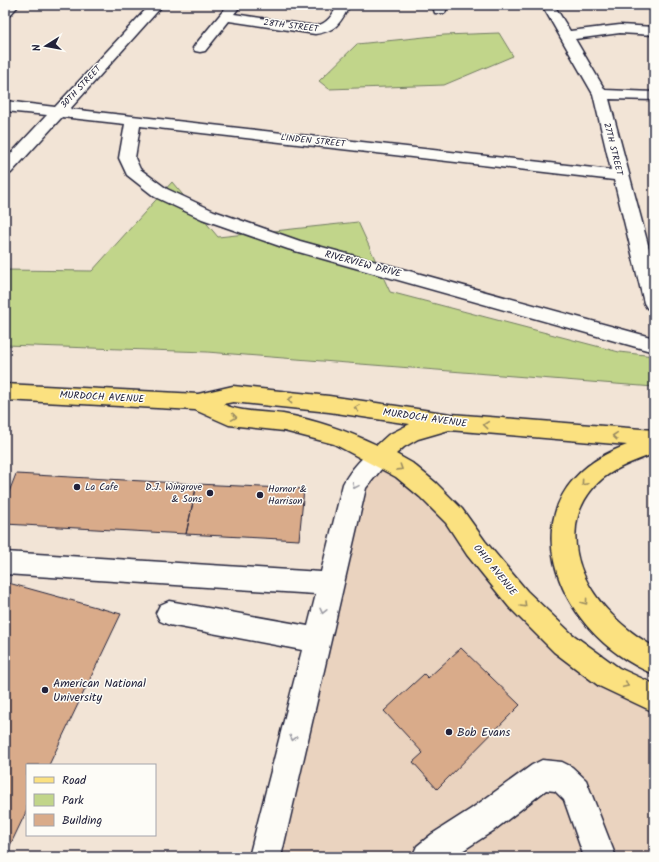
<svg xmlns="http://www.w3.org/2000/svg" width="659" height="862" viewBox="0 0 659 862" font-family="Kalam,sans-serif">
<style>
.built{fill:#ead3bf}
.green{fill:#c1d58a;stroke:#727c62}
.building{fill:#d9ab8a;stroke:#22223b}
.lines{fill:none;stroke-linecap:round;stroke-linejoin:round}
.minor-casing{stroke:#22223b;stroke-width:3}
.major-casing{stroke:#22223b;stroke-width:3}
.minor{fill:#fdfcf7;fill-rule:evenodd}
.major{fill:#fbe180;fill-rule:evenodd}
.oneway{stroke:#998b61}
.oneway2{stroke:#9a9aa2}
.poi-dot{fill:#22223b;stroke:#fdfcf7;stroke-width:1.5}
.labels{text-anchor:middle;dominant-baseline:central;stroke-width:3;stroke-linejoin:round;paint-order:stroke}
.far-street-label{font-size:9px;fill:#22223b;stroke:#fdfcf7}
.street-label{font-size:10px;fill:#22223b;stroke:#fdfcf7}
.poi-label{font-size:10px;fill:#22223b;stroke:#fdfcf7;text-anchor:start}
.near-poi-label{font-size:12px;fill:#22223b;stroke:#fdfcf7;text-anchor:start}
</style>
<rect width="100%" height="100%" fill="#f2e4d6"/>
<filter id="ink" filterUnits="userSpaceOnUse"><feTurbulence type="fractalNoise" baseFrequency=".025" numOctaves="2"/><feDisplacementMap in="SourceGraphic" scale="8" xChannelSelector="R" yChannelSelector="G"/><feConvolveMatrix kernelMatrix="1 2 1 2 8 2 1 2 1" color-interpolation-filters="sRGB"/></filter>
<g filter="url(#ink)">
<path class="built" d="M379,456L404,471L518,599L654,698V857H265L355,484Z"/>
<path class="green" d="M499,33L513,56L444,85L329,89L319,81L357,44L444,35Z
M172,182L218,237L358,222L390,292L619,352L654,356V387L207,352L5,345V270L92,271Z"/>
<path class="building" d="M16,474L197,484L186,534L5,524V502Z
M197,484L304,489L299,540L186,534Z
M5,582L121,614L49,765H27V810L5,856Z
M461,648L520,705L437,789L413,762L423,753L384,711L424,674L428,678Z"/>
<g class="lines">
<defs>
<path id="minor" d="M5,5H19L10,15L5,16Z
M150,5H163L70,109L611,170L593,94L542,5H554L570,31L620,25L654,27V35L620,33L575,39L605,90L654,92V100L609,99L654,267V310L647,308L644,303L614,180L140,126L135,158L140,169L167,189L214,211L300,241L654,338V352L288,249L202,219L155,197L127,175L119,158L125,124L62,117L11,173L5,175V160L47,115L5,111V101L55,107Z
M228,5H241L234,14L315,26C328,24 332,15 338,5H350C340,23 337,31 315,34L229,21L205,51L200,52L195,51L193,48L195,45Z
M436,5H448L445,13H435L434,10Z
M379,447L387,450L390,456L387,462L366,488L281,857H249L302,650L169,625L160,621L156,613L160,605L169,601L308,626L316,594L5,574V552L321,572L343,484C350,471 365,452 379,447Z
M542,760L562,762L572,767L586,780L616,857H584L564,800L555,791L546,790L493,831L453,857H412L417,846L432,834L471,809L532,765Z"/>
<path id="major" d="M5,384L198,394L233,386L329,396L451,414L654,430V454C636,460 617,467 602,479C588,491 578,508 576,526C570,579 611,622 654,647V674C553,634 498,492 627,445L449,430L418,439L404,447L396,454L412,463L436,483L462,509L485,541L527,591L572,634L619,668L654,684V712L599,686L554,652L509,607L467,555L446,523L420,497L396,477L334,444L284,431L229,425L195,410L5,400ZM233,402L329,412L410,424L388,435L377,445C347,431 316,420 283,414C263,411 241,413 223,404Z"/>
</defs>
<use href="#minor" class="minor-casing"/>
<use href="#major" class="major-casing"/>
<use href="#minor" class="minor"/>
<use href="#major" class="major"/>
</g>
<defs><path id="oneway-chevron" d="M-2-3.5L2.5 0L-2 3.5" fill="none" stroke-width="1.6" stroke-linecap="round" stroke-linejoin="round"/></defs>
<g class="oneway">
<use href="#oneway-chevron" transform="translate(290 400) rotate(-174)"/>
<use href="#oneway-chevron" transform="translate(357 408) rotate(-172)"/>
<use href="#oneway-chevron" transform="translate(234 417) rotate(9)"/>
<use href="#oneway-chevron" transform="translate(486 425) rotate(-175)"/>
<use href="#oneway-chevron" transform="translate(615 436) rotate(-175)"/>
<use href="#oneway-chevron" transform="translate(400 468) rotate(33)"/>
<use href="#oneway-chevron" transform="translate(584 483) rotate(131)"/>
<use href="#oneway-chevron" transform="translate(585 602) rotate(53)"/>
<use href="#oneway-chevron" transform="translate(524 605) rotate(45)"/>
<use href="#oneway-chevron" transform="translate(626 685) rotate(25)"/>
</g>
<g class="oneway2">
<use href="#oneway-chevron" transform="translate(355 486) rotate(114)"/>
<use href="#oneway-chevron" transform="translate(323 611) rotate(103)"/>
<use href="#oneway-chevron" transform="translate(293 738) rotate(103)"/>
</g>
</g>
<g class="poi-dot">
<circle cx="77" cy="487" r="4"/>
<circle cx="210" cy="493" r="4"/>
<circle cx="260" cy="495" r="4"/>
<circle cx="45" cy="690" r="4"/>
<circle cx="449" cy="732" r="4"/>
</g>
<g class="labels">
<g class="far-street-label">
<text transform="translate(291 26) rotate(7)">28TH STREET</text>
<text transform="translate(81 87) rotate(-47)">30TH STREET</text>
<text transform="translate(313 141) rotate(6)">LINDEN STREET</text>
<text transform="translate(613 149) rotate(76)">27TH STREET</text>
</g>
<g class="street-label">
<text transform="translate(363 264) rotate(15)">RIVERVIEW DRIVE</text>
<text transform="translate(102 397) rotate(3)">MURDOCH AVENUE</text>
<text transform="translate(425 418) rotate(8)">MURDOCH AVENUE</text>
<text transform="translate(495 570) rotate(51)">OHIO AVENUE</text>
</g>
<g class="poi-label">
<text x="85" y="487">La Cafe</text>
<text x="202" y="487" text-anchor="end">D.J. Wingrove<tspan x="202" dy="12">&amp; Sons</tspan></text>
<text x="268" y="489">Hornor &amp;<tspan x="268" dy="12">Harrison</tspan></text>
</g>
<g class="near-poi-label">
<text x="53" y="683">American National<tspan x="53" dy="14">University</tspan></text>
<text x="457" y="732">Bob Evans</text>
</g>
</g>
<rect width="659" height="862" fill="none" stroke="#fdfcf7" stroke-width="20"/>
<rect x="10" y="10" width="639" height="842" fill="none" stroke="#22223b" stroke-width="1.5" filter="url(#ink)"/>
<rect x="26" y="764" width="130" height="72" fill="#fdfcf7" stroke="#a5a5ac"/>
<rect x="34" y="777" width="20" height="6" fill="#fbe180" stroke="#a5a5ac"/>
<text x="62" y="784" font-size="12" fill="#22223b">Road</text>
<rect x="34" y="794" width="20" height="12" fill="#c1d58a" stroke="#a5a5ac"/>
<text x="62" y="804" font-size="12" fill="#22223b">Park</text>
<rect x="34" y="814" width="20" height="12" fill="#d9ab8a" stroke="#a5a5ac"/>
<text x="62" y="824" font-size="12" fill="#22223b">Building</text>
<g transform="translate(46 46) rotate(259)" stroke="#fdfcf7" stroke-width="3" paint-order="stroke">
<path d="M0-3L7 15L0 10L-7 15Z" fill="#22223b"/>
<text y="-6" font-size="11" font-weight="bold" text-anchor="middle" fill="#22223b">N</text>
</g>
</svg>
